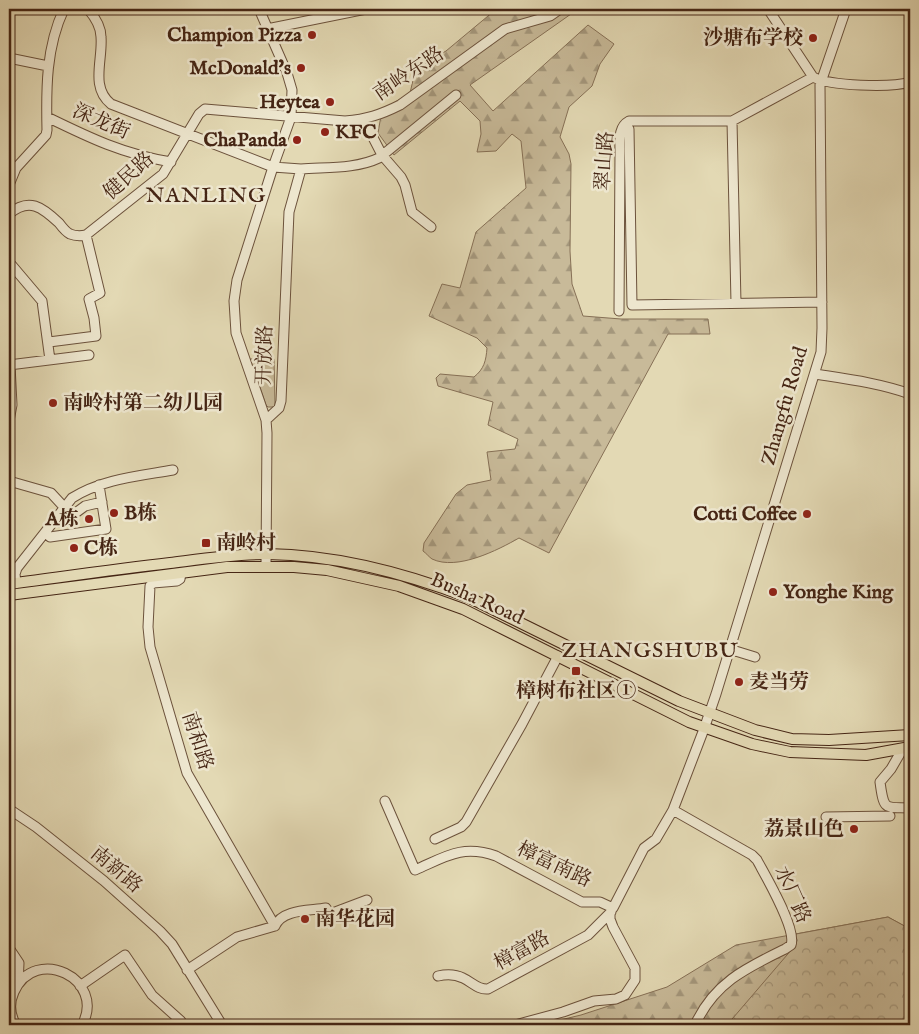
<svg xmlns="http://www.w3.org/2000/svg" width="919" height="1034" viewBox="0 0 919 1034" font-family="'IM FELL English','Noto Serif SC',serif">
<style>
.green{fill:#c8ba99;stroke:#867056}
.forest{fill:url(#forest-firs);stroke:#867056}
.park{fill:url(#park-crowns);stroke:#867056}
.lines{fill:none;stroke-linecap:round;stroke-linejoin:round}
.minor-casing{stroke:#6c523c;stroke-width:11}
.major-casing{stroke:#452514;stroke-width:12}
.minor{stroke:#ede6ce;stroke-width:9}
.major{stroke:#e3d9b4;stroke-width:10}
.poi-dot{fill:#8f2418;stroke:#ede6ce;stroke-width:2}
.labels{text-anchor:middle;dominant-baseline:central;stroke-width:5;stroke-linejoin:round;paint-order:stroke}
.poi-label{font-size:20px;font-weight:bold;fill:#452514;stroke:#ede6ce;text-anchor:end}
.street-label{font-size:20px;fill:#452514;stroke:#ede6ce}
.quarter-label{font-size:22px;letter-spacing:1px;fill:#452514;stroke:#ede6ce}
</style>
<defs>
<pattern id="forest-firs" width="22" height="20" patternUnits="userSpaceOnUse" patternTransform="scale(1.25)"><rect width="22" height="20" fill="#c8ba99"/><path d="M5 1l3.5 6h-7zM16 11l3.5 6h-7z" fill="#a4977c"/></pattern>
<pattern id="park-crowns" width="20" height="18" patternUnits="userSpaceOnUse" patternTransform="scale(1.25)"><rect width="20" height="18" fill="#c8ba99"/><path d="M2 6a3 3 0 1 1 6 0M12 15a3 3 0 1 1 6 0" fill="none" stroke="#a4977c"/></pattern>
</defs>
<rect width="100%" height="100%" fill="#e3d9b4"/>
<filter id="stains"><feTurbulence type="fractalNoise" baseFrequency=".004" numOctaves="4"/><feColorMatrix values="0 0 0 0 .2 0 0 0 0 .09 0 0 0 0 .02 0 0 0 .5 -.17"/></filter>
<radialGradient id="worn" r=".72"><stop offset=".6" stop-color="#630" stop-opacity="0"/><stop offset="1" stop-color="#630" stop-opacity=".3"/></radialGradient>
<path class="green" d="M250,359H274L275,405L273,407H268L266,405Z"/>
<path class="forest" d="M510,9H566L571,14L470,85L493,111L588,25L614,44L600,64L592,86L569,107L560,137L569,154L571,164L570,251L572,284L583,316L621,319H708L710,334H668L549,553L519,538C498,550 457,571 432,559C429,557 426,553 423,551L424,543L456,494L467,485L491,480L487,452L515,449L518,439L488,425L493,402L438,386L436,378L440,374L474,377C484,369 486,361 487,348L477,338L429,316L442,284L460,288L476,232L526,188L521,141L512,134L496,151L477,152L481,134L480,121L460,101L394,155L378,133L382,110L410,93L414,76L427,62L446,51L494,11Z
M888,917L910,929V1025H539L581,1015L667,987L736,945Z"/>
<path class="park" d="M888,917L910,929V1025H727L793,948L796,934Z"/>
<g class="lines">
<defs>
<path id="minor" d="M88,9C94,16 101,27 101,37C103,60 90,87 111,104L273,167L301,169L289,212L281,401L279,408L266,420L267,433L266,566
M259,9L287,73L292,90L291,117L273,167L237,280L234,301L236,333L266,420
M768,9L813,77C830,86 891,88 910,82
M267,29L366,9
M9,58L48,66
M47,117C90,138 123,154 171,162
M364,120L382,155L401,177L405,185L412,212L431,227
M732,121L736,303
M629,129L632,305L822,302
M301,169C326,167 356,169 379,158L456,95
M9,185L16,168L46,135L47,130C46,89 46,47 64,9
M9,214C29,197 42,207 59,223C62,227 66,232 70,234C75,236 81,236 86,235L163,174L199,114L205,109L345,121C367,119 380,115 400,105L505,29L550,16L560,9
M9,262L42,301L50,360
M619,311L620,151C620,140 618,127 629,121H732L813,77
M49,342L96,336L94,318L89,299L100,293L86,235
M9,365L89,355
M815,374C847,379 879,383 910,394
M9,421L12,405L10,365
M9,481L51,493L64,507
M60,522L66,520L85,506L102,502
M50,537L106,529L99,485
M181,573L180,579L177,581L153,583L150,586L148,627L150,647L187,773L275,926
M16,583L15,574L17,568L72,498C102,479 139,476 173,470
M729,649L755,657
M902,750L891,769L880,782C884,812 885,807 910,808
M385,801L415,870C445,857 462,844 496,856L582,902H600L613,908L644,848L656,839L673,810L704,729L716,694L821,352L822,328L820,85L846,9
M9,809L36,827L104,881L160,931L172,944L222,1025
M673,810L752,855L757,860C766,877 797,929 791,945L785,949C746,968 714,983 695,1025
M826,817L890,816
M435,839L461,827L466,822L522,724L558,656
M9,948L19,963L18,984
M187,970L237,937L275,926C282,909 310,911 326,908L330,914L367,900
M438,976C447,974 455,974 463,978C472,982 478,990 488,989L588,935L611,912
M80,986L125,955L152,995L181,1021
M16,1025C10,1015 9,1003 14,992C35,944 107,979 82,1025
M515,1025L563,1012L594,1001L616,999L625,995L635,980V968L613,927L610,919V913"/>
<path id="major" d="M9,584C62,577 116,569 170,563C202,559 235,554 268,554C338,555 405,573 470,598L679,701L755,730L792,739L829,740L910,735
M9,595L227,567H294L327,570L399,586L463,609L689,722L752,744L790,752L866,755L910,747"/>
</defs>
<use href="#minor" class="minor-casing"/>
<use href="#major" class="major-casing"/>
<use href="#minor" class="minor"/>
<use href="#major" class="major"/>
</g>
<g class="poi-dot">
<circle cx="312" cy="35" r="5"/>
<circle cx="813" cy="38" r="5"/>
<circle cx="301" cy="68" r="5"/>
<circle cx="330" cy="102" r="5"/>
<circle cx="325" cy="132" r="5"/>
<circle cx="297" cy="140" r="5"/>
<circle cx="53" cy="403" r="5"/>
<circle cx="114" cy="513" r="5"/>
<circle cx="807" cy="514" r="5"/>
<circle cx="89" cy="519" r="5"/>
<rect x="201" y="538" width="10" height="10" rx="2.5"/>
<circle cx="74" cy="548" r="5"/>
<circle cx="773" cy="592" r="5"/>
<rect x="571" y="666" width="10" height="10" rx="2.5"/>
<circle cx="739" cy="682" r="5"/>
<circle cx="854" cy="829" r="5"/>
<circle cx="305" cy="919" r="5"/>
</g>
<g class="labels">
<g class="poi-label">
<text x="302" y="35">Champion Pizza</text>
<text x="803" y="38">沙塘布学校</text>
<text x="291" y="68">McDonald's</text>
<text x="320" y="102">Heytea</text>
<text x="335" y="132" text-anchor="start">KFC</text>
<text x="287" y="140">ChaPanda</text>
<text x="63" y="403" text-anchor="start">南岭村第二幼儿园</text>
<text x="124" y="513" text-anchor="start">B栋</text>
<text x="797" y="514">Cotti Coffee</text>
<text x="79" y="519">A栋</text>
<text x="216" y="543" text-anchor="start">南岭村</text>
<text x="84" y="548" text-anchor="start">C栋</text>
<text x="783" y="592" text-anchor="start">Yonghe King</text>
<text x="749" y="682" text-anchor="start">麦当劳</text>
<text x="576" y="691" text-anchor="middle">樟树布社区①</text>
<text x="844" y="829">荔景山色</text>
<text x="315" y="919" text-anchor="start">南华花园</text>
</g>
<g class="street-label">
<text transform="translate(409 74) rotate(-34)">南岭东路</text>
<text transform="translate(101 122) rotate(23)">深龙街</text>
<text transform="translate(605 161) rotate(-86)">翠山路</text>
<text transform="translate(129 176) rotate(-42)">健民路</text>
<text transform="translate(265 355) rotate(-88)">开放路</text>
<text transform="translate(785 406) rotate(-74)">Zhangfu Road</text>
<text transform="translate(477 599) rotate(24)">Busha Road</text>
<text transform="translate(197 741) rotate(72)">南和路</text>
<text transform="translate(554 865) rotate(25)">樟富南路</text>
<text transform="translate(116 870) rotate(40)">南新路</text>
<text transform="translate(792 895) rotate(66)">水厂路</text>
<text transform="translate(522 951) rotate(-29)">樟富路</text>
</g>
<g class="quarter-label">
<text x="206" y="196">NANLING</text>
<text x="650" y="651">ZHANGSHUBU</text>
</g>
</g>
<rect width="919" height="1034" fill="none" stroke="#e3d9b4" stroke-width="30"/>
<rect x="10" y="10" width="899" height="1014" fill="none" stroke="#452514" stroke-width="2.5"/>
<rect x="15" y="15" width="889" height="1004" fill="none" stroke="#452514"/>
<rect width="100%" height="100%" filter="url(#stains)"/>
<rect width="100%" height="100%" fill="url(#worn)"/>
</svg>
